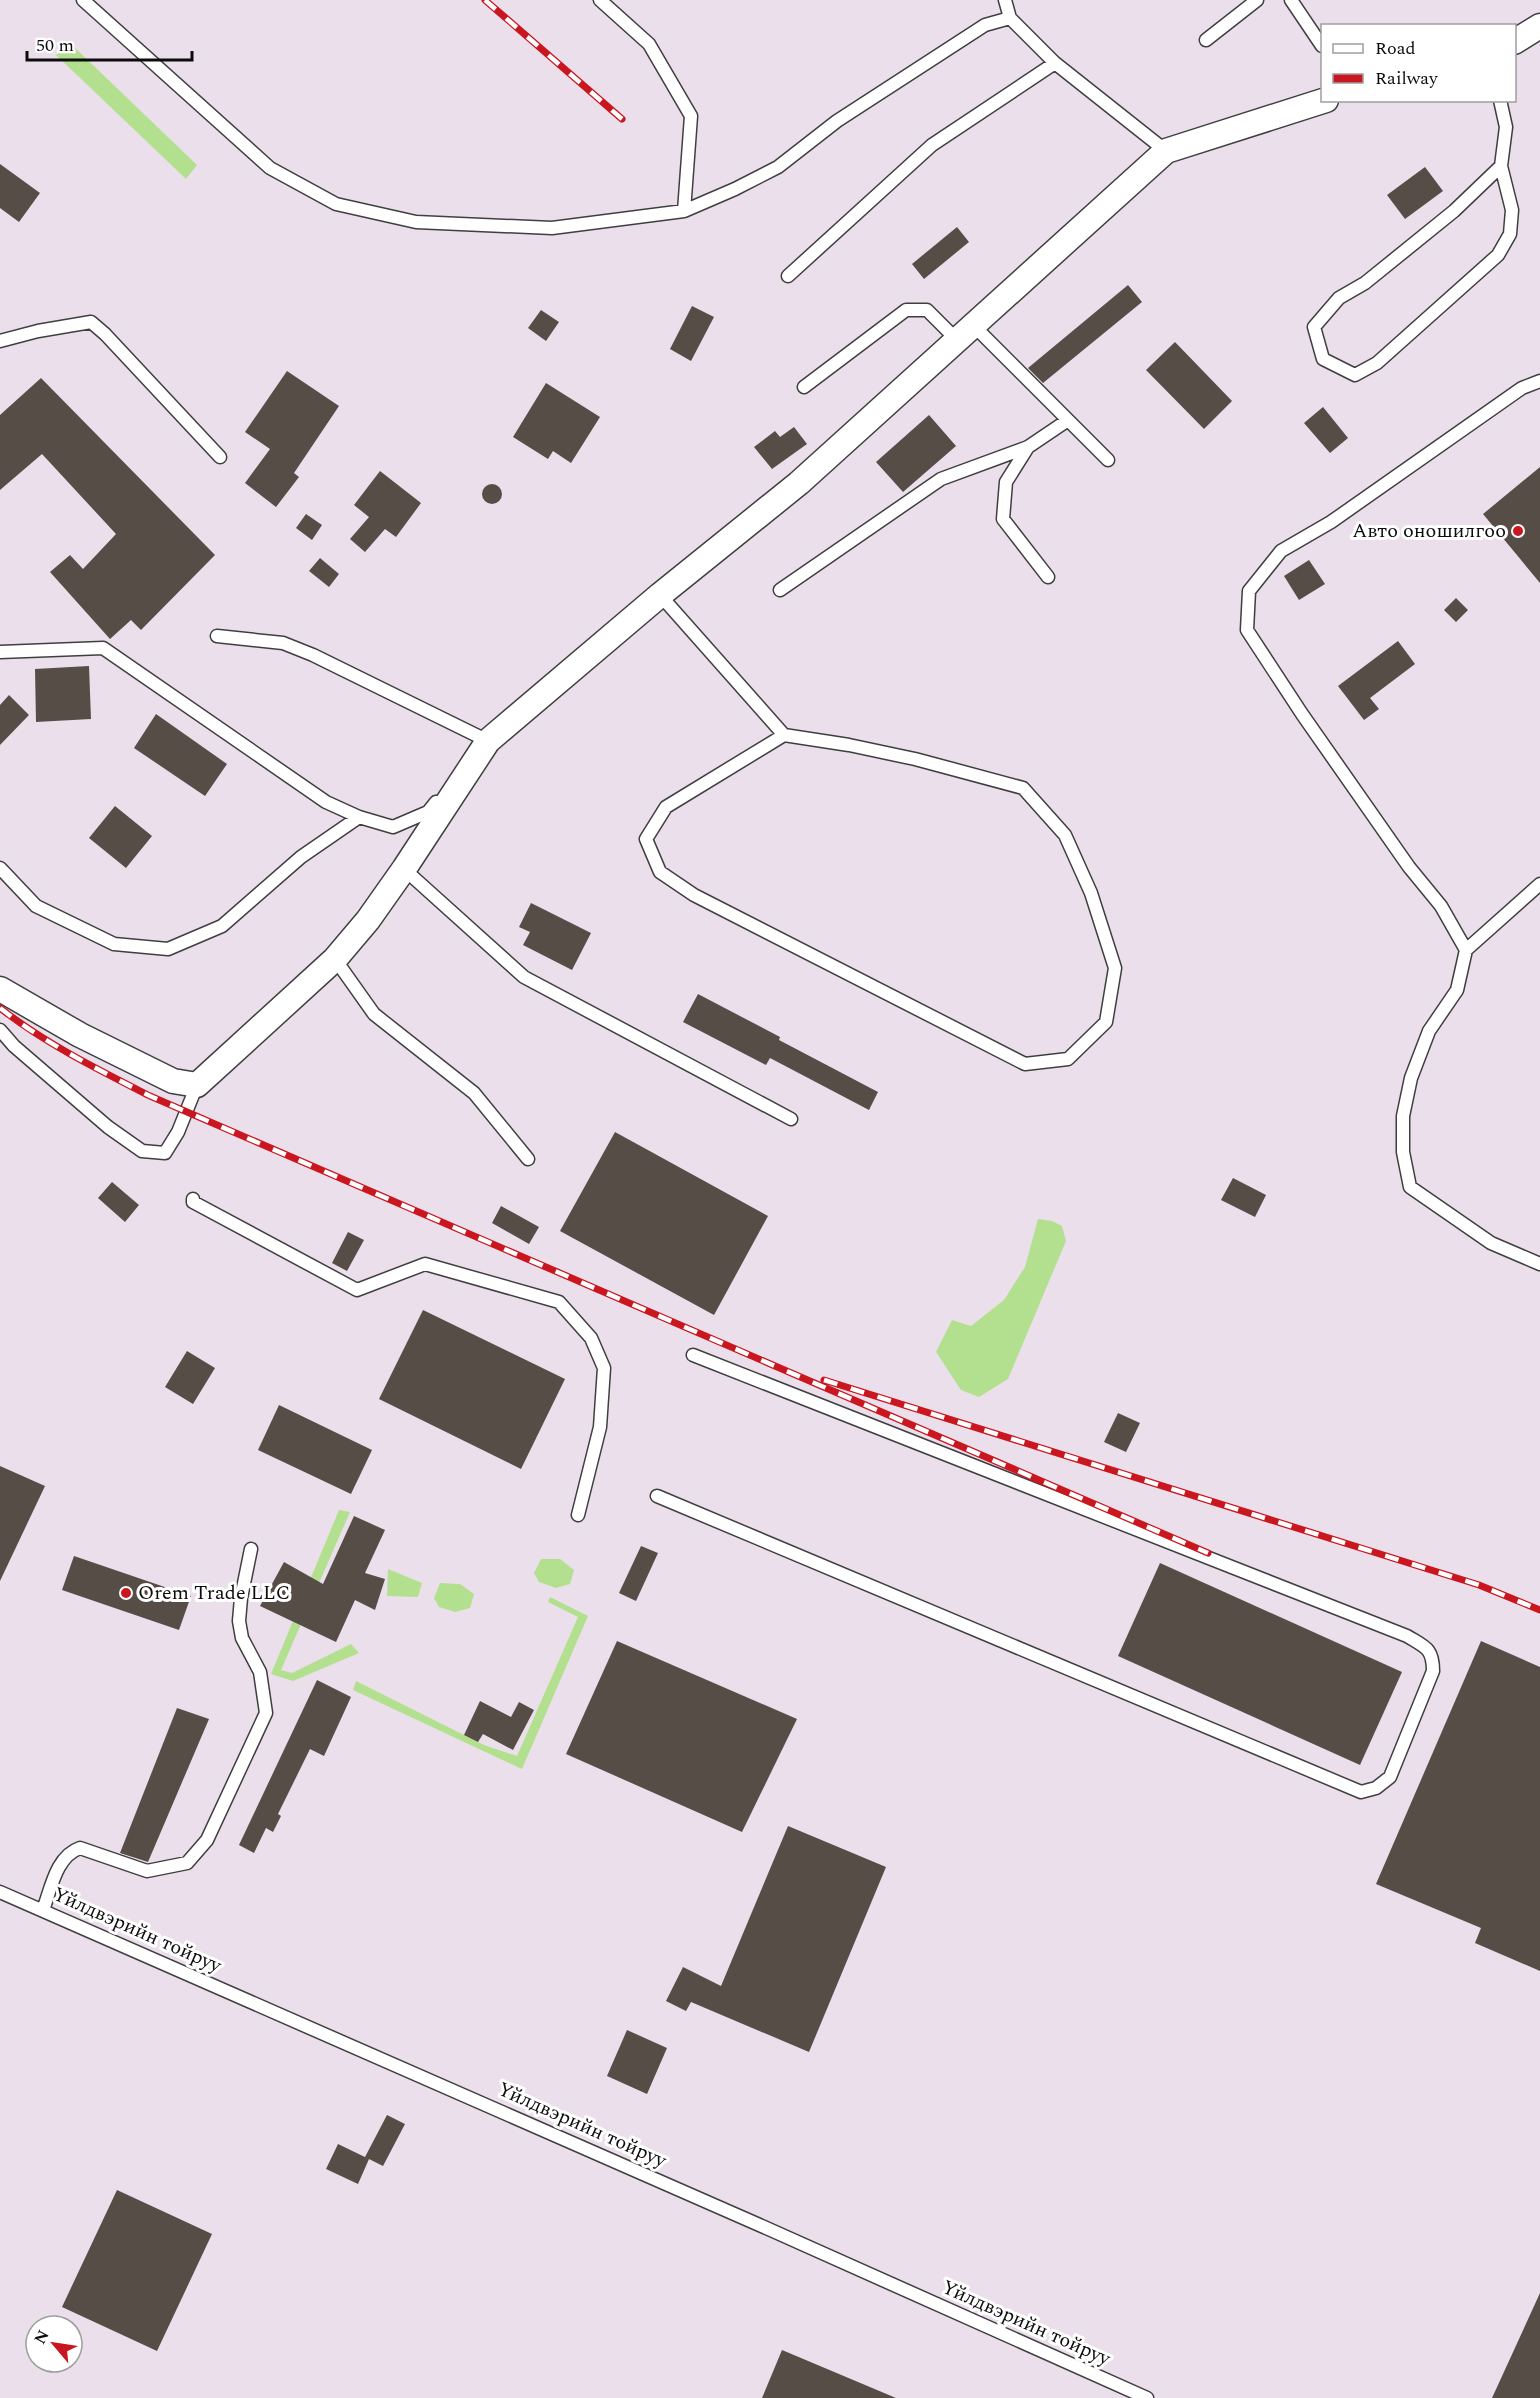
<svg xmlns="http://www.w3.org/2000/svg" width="1540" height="2398" viewBox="0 0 1540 2398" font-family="Spectral,serif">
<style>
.industrial{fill:#ebdfec;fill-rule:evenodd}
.forest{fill:#b3e08e}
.building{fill:#564d47}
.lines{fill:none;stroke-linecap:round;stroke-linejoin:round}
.service-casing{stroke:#3f3f3f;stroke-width:15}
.minor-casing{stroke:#3f3f3f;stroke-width:27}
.service{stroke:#fff;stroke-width:12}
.minor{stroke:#fff;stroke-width:24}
.rail-casing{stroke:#ca161e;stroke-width:7}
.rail{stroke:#fff;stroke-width:4.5;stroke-dasharray:14;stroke-linecap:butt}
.poi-dot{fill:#ca161e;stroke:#fff;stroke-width:2}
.labels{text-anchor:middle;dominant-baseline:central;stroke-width:6;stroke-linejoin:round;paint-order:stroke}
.poi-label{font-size:20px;fill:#0c0c0c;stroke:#fff;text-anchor:end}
.street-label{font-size:20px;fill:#0c0c0c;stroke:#fff}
</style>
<rect width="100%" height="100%" fill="#fffbeb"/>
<path class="industrial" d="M0,0H1540V2398H0ZM1322,26H1514V100H1322ZM36,2326H72V2362H36Z"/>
<path class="forest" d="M70,43L197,165L186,179L56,55Z
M1038,1219L1052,1221L1062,1226L1066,1241L1008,1379L979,1397L961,1390L936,1352L952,1320L971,1326L1004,1300L1025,1267Z
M339,1510L350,1512L281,1670L292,1673L351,1644L359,1653L293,1681L271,1674Z
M541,1559H560L574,1570L570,1584L556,1588L539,1582L534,1573Z
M388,1569L422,1583L418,1597L387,1596Z
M440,1583L460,1584L474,1594L470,1608L455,1612L439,1607L434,1598Z
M550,1597L588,1616L522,1769L353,1690L356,1681L484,1745L517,1756L578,1617L548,1602Z"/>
<path class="building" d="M0,164L40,193L19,222L0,208Z
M1425,167L1443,191L1405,219L1387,195Z
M957,227L969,242L924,279L912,264Z
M1128,285L1142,302L1043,383L1028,368Z
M692,306L714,317L691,361L670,349Z
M541,310L559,322L546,341L528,328Z
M1175,342L1232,401L1204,429L1146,370Z
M287,371L339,406L294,473L299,477L276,507L245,483L270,449L245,432Z
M41,378L215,555L141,630L131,620L110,639L50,572L70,555L83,569L116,534L42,454L0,490V415Z
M546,383L600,417L571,463L553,451L548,459L513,437Z
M1323,407L1348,438L1330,453L1304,423Z
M929,415L956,446L903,492L876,462Z
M794,427L807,444L772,469L754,447L775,431L780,437Z
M1540,467V583L1483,514Z
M380,471L421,503L396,537L385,529L365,552L350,539L369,517L354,505Z
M482 494a10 10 0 1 1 20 0a10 10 0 1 1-20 0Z
M306,514L322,525L312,540L296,528Z
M320,558L339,574L329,587L309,571Z
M1309,560L1325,584L1299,600L1284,576Z
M1456,598L1468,610L1456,622L1444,610Z
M1398,641L1415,664L1370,698L1379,709L1364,720L1338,686Z
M89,666L91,719L36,722L35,669Z
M9,695L29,715L0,745V705Z
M156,714L227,764L205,796L134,748Z
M115,806L152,836L126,868L89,838Z
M531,903L591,933L572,970L523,945L530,932L519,927Z
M698,994L780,1037L779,1040L878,1092L869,1110L770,1058L766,1065L683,1022Z
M615,1132L768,1216L714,1315L560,1231Z
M1233,1178L1266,1195L1255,1217L1221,1200Z
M112,1182L139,1205L125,1222L98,1198Z
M501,1206L539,1227L529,1244L492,1223Z
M348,1232L364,1240L347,1271L332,1263Z
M423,1310L565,1379L521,1469L379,1399Z
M187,1351L215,1368L193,1404L165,1387Z
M279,1405L372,1450L351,1494L258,1450Z
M1118,1413L1140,1423L1126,1452L1104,1442Z
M0,1466L45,1486L0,1581Z
M354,1516L385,1530L365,1573L385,1579L375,1610L355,1600L336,1642L260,1606L284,1562L323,1584Z
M641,1546L658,1553L636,1601L619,1593Z
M74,1556L191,1596L179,1630L62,1590Z
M1160,1563L1402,1672L1360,1765L1118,1656Z
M617,1641L797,1719L742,1832L566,1754Z
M1481,1641L1540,1667V1971L1475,1943L1481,1928L1376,1884Z
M317,1680L351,1697L324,1756L310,1749L278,1814L281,1816L273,1832L266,1828L254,1853L239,1845Z
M480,1701L511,1717L519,1702L534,1710L513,1750L483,1734L478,1742L464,1735Z
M177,1708L209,1719L148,1862L120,1853Z
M788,1826L886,1867L809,2052L691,2002L686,2011L666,2001L683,1967L721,1986Z
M627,2030L667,2048L647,2094L607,2076Z
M387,2115L405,2124L383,2166L365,2157Z
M338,2144L369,2159L358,2184L326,2169Z
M117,2190L212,2234L157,2351L62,2307Z
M1540,2293V2398H1492Z
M782,2350L896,2398H762Z"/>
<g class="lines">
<defs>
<path id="service" d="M83,0L270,168L336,204L416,222L552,228L684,211L735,189L778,167L837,121L985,25L1010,18
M600,0L649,44L691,116L684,211
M1005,0L1010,18L1055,63L1166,151
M1291,0L1322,46
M1206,40L1257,0
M1500,100L1506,127L1501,166L1454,211L1365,283L1339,298L1314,327L1323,359L1355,375L1377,363L1498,255L1510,234L1512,210L1501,166
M788,276L932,145L1055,63
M973,325L1108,460
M0,341L38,331L91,322L105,334L220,457
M1540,381L1522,388L1331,522L1281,551L1249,591L1247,630L1302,714L1409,867L1441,906L1466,950L1457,990L1429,1031L1411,1078L1403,1116V1152L1410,1187L1491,1243L1540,1264
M804,387L906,310H927L957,340
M1048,577L1003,519L1006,482L1028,447L1068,420
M780,590L941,479L1028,447
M660,595L784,735L849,745L915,759L1023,788L1065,835L1091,893L1115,968L1106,1022L1068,1059L1025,1064L694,895L660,872L646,839L666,807L784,735
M217,636L283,643L313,655L488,741L486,743
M0,652L103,648L326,802L359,817L393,827L428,812L436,802
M0,868L36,906L114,944L168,949L222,926L301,857L359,817
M404,869L524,977L791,1119
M1466,950L1540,884
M335,959L374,1014L474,1093L528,1159
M0,1030L14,1046L108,1127L142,1151L165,1153L178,1132L197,1085
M193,1199V1202L357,1290L425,1264L559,1302L591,1338L604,1368L600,1427L578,1515
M657,1496L1361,1792L1376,1788L1390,1777L1433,1671C1433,1648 1425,1647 1407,1636L693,1355
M0,1892L773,2231L1147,2398
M43,1910C51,1889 56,1856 80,1848L147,1871L187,1863L207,1840L266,1713L260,1672L242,1638L239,1621L241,1598L251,1549"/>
<path id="minor" d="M1514,42L1540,26
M0,989L80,1035L173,1081L197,1085L335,959L368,920L404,869L488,741L660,595L799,483L1166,151L1326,100"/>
</defs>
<use href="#service" class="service-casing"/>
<use href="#minor" class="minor-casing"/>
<use href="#service" class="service"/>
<use href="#minor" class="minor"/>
<defs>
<path id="rail" d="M485,0L622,119
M0,1008C46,1044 99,1070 150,1096L1208,1553
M824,1380L1479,1585L1540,1610"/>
</defs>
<use href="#rail" class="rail-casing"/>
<use href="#rail" class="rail"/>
</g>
<g class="poi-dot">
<circle cx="1518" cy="531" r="6"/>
<circle cx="126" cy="1593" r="6"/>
</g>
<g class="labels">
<g class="poi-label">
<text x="1506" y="531">Авто оношилгоо</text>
<text x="138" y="1593" text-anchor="start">Orem Trade LLC</text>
</g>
<g class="street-label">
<text transform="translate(137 1930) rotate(24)">Үйлдвэрийн тойруу</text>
<text transform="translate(582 2125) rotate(24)">Үйлдвэрийн тойруу</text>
<text transform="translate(1026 2323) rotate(24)">Үйлдвэрийн тойруу</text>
</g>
</g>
<rect x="1321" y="24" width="195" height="78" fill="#ffffff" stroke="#9e9e9e" stroke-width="1.5"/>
<rect x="1333" y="44" width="30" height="9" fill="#ffffff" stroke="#9e9e9e" stroke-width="1.5"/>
<text x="1375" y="54" font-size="18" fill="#0c0c0c">Road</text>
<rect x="1333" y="74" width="30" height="9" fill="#ca161e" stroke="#9e9e9e" stroke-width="1.5"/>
<text x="1375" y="84" font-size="18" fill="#0c0c0c">Railway</text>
<g transform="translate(54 2344) rotate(299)"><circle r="28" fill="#ffffff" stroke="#9e9e9e" stroke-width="1.5"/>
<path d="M0-4.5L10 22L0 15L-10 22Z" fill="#ca161e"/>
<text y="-9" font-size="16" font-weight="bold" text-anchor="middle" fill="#0c0c0c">N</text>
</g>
<path d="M27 51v9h165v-9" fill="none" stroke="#0c0c0c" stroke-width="3"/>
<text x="36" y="51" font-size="18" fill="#0c0c0c" stroke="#ffffff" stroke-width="4.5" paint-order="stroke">50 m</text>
</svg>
